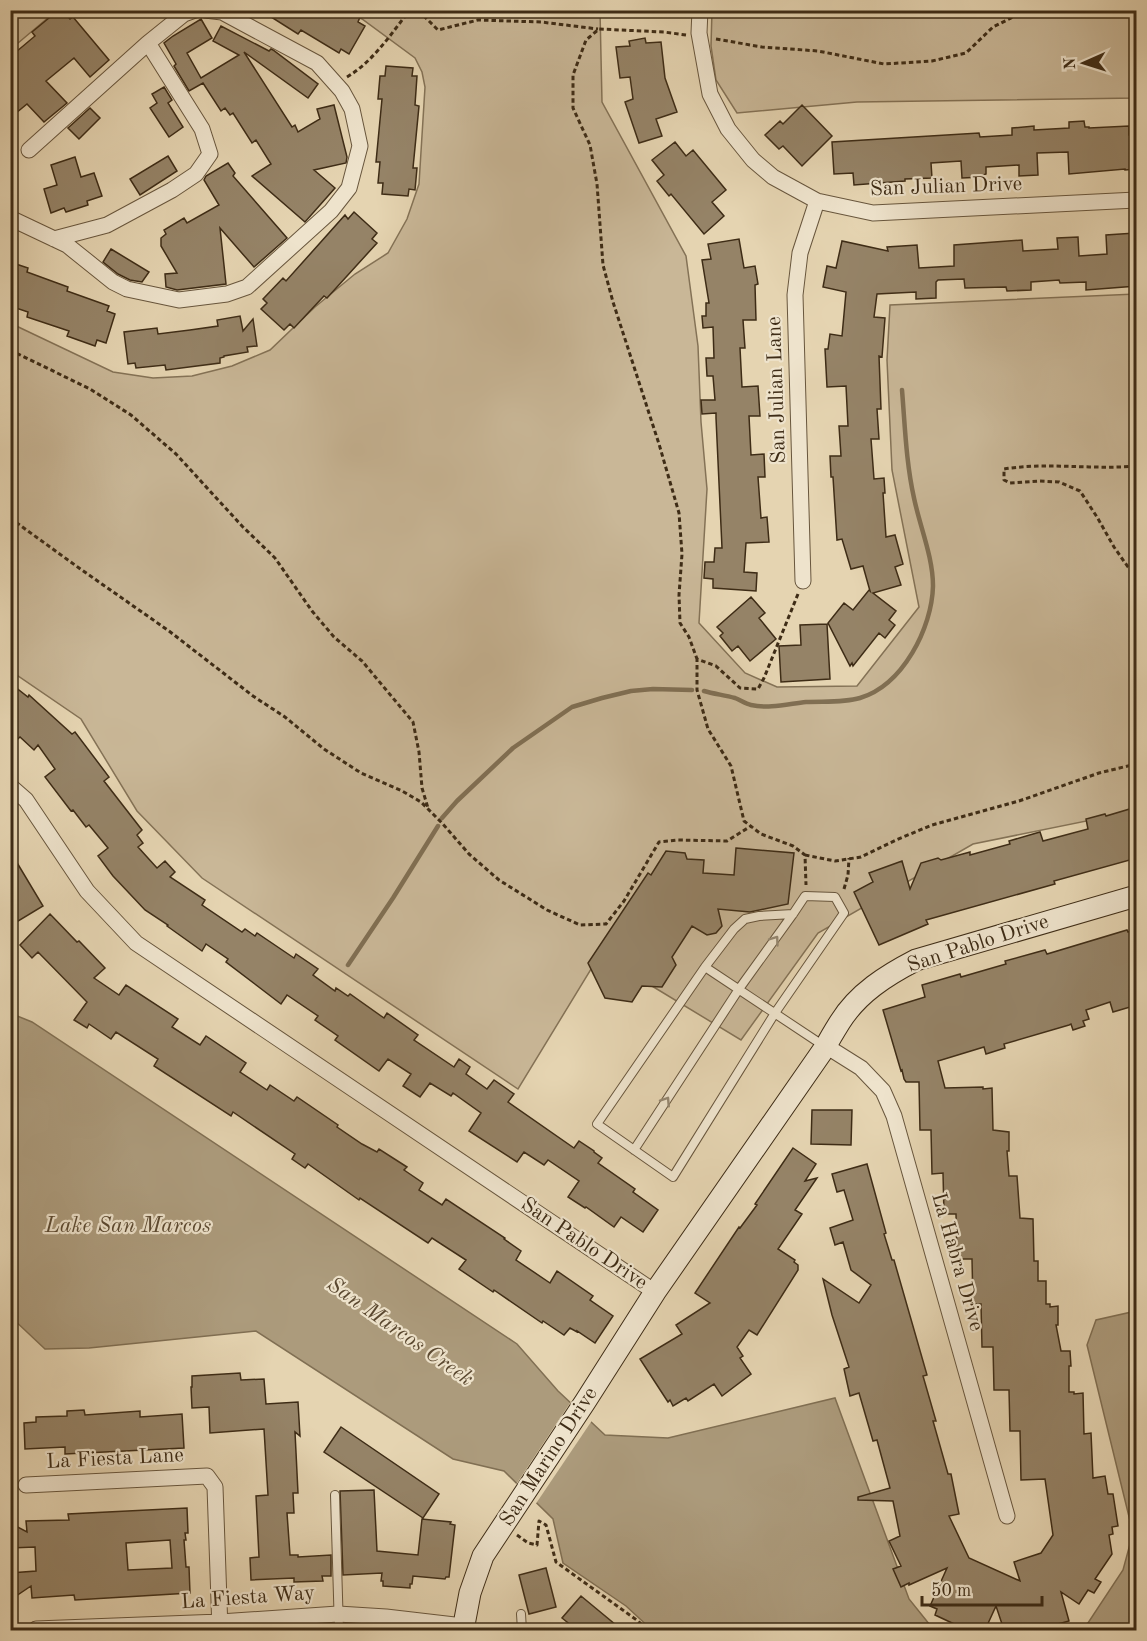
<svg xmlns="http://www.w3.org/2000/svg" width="1147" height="1641" viewBox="0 0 1147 1641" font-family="'Old Standard TT',serif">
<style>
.green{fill:#c9b797;stroke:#847256;stroke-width:1.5}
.water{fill:#ac9b7c;stroke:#806f53;stroke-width:1.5}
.pier{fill:#e5d4b1}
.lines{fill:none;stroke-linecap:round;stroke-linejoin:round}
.stream{stroke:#806f53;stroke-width:4.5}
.building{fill:#958367;stroke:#3e2c16;stroke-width:1.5;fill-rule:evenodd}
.lane-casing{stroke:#68563d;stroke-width:10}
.street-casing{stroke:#68563d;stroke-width:17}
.secondary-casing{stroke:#3e2c16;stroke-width:23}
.path{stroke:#3e2c16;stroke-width:3;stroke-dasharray:4.5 3;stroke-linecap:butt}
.lane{stroke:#eee3cc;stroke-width:8}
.street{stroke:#eee3cc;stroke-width:15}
.secondary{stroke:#eee3cc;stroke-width:21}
.oneway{stroke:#968871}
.labels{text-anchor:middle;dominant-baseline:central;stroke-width:4.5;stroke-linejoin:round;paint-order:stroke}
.street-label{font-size:21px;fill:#3e2c16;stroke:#eee3cc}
.water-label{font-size:22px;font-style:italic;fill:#5a4830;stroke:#eee3cc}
</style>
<rect width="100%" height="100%" fill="#e5d4b1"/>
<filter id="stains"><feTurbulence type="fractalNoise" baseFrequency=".00333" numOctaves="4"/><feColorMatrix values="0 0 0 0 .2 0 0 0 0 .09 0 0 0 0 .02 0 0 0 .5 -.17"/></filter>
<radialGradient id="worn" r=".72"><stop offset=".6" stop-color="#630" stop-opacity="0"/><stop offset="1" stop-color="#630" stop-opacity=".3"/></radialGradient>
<path class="green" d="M11,10H56V11L11,49Z
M779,10L827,17L932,15L948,10L1136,11V98L857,102L737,113L716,80L711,46L712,11Z
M342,11H600L602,102L686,256L698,346L701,422L707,489L699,623L745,673L777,687L857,686L919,607L892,470L887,360L890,305L1136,294V811L973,844L818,933L741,1040L647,983L602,951L518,1089L202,878L137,811L81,719L11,671L10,323L113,372L153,378L192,376L232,366L270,350L315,307L355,274L388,253L407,219L419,184L425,87L422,72L415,58L362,19Z"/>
<path class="water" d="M10,1013L32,1022L517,1344L558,1391L605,1435L668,1438L835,1398L909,1599L934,1630H652L626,1606L563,1563L553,1519L504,1471L453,1459L256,1331L89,1348L45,1349L11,1317Z
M1136,1311V1630H1077L1088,1623L1123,1570L1133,1533L1087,1345L1096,1320Z"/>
<path class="pier" d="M572,1400L593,1419L535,1505L515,1486Z"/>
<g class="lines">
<path class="stream" d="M704,691C714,694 724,695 735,698C740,700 746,704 751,705C769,709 788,704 806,702C823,701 843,703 860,698C903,685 932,628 933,586C933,557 920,527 914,498C906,462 905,426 902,390
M442,818L457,801L513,748L572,707L602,698L631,691L653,689L692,690
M348,965L393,898L438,826"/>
</g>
<path class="building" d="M260,10H350L360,17L358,22L365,26L349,54L341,49L339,53L301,30L298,34Z
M64,12L70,19L73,17L109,60L90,77L74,58L46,81L67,103L44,122L27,104L10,118V57L35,36L32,32L55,13L58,17Z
M201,19L212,38L187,53L201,78L239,55L213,41L221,26L269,51L271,49L273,50L318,84L308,98L244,52L292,127L295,125L298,132L320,119L317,109L334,105L347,157L346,163L314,170L335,188L305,222L252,176L271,164L256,140L252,143L233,113L230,115L225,108L221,111L203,83L189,91L174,66L176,64L164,43L173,36Z
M645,38L646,43L661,42L665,78L677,112L656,119L662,136L639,143L625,102L633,99L630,77L620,78L616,47L630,46L629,41Z
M386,66L413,68L412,76H417L415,105L419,106L413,168H417L415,190L409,189L408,196L382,194L383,183H378L380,162H376L382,99H378L380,76H385Z
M164,87L172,100L168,103L183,127L169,137L150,108L157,103L152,94Z
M802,105L832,136L802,166L783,146L779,149L765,135L780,121L783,124Z
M90,108L100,118L79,139L68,128Z
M1084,121L1085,127H1089V128L1129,126V135L1137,134V169L1125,170V169L1069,174L1068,152L1037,153L1038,175L1019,176V165L986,167V174L983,175V177L962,178L961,161L931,163L932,178L905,179V181L854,185L853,173L834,174L832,142L979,133L980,137L1012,135V128L1034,126V130L1069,128V122Z
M675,142L686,156L693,150L726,190L712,202L724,216L704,234L671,194L669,196L657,181L664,175L652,160Z
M168,156L177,171L140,195L130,179Z
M75,157L81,177L94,173L102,196L87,201L88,205L66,212L64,208L51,213L44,189L57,185L51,165Z
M228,163L235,173L233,176L287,238L254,267L220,228L226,284L177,290L166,287L165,274L177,273L161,246V238L166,234L164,230L184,218L187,223L219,205L204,180L206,176Z
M354,212L377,233L372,239L377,243L327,298L324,296L294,328L290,324L284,330L261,309L267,303L263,299L283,278L286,281L345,215L348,219Z
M1135,233L1137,286L1086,290V282L1060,283L1059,280L1031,282V290L1007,291L1006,287L965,288L964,279L938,280L936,282V298L916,299V292L877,294L874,317L885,318L882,357L879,356L881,409H877L879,439H871L874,479L884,478L885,493H883L886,537L895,535L903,564L895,567L901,585L873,593L896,611L889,620L895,625L885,638L879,633L853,666L852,663L850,666L828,623L844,603L853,610L869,590L870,591L863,566L851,569L842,539L837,540L833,477H831L830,456H841L839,426H848L846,386L827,387L825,349H828L830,334L842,336L846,292L823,287L827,266L836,268L842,241L888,251L887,247L917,245L919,268L954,266V245L1022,240L1023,251L1058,249L1057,238L1078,237L1079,256L1107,254L1106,235Z
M739,239L744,268L755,266L758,284L755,285L756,320H743L745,348H740L742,387L758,386L760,416H749L751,455L764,454L765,477H758L761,518L767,517L769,542L746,543L744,572L757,573L756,591L713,588V579L704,578L705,562H714L715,548H722L716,418V413L702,414L701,400H715L713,376H707L706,358H714L713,327L703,328L702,316H706V303H709L702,260L711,259L708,244Z
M111,249L149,272L142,282L130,280L118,274L103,262Z
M10,262L28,268L27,272L68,287L67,291L109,306L107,311L115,314L106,343L97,340L95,346L67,336L69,331L27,317L28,312L10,306Z
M240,316L243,331L253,319L257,346L247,347L248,352L224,356V357L220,358V363L166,370L165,365L136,368L135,363L128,364L124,332L157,328L158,334L190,330L218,326L217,320Z
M751,597L765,613L759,618L776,639L750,661L738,646L732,651L720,636L723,633L717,627Z
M827,624L830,679L781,682L779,646L801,645L800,625Z
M10,683L28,697L29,695L72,734L75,732L109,777L104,781L142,830L137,835L143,843L138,847L157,868L165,861L175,872L170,877L205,900L202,905L242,932L245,929L255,936L257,933L294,958L296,954L318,969L313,975L335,991L336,988L348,996L350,994L384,1018L387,1013L418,1035L414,1040L454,1067L459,1059L470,1067L466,1074L487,1089L494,1080L514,1094L508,1102L574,1148L579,1141L594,1151V1152L602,1158L598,1163L635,1189L633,1192L658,1210L643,1232L621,1217L614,1227L586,1207L585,1208L568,1197L579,1181L548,1160L544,1165L524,1152L517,1162L469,1131L481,1113L453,1093L451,1096L430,1083L420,1097L403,1086L411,1074L388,1059L379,1071L335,1040L338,1036L315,1020L318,1016L287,995L281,1004L226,962L228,959L206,944L202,951L167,926L168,925L145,910L113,876L98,856L108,848L89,825L86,827L73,810L71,811L45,777L55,769L38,745L34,750L20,737L10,746Z
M1133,808L1137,821V858L1054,881L1055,884L926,920L928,924L879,945L854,892L873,882L869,873L902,861L910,889L921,863L938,858L941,860L970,852V855L1010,844L1009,841L1040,832L1043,841L1088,829L1086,819L1105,814L1106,816Z
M736,848L794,853L788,904L750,912L718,909L722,926L716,933L707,935L692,926L672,957L676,965L662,987L642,986L632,1002L605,998L588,963L648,873L651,875L666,851L685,853L687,859L704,860L703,873L734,875Z
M10,851L43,906L10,926Z
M50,914L77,942L79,941L105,968L94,978L119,995L126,985L178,1019L172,1027L200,1045L206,1036L246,1063L240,1072L267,1090L270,1085L294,1101L297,1097L338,1125L337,1127L362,1144L377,1152L379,1149L407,1167L404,1170L423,1183L419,1190L442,1205L446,1199L505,1238L504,1239L521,1251L516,1260L550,1283L557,1271L593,1296L590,1300L613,1316L595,1343L577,1331V1332L570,1328L564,1335L543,1321L542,1323L494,1290L493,1292L459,1269L466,1260L432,1238L428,1243L360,1198L359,1200L308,1164L305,1168L292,1159L295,1154L233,1112L231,1116L154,1066L158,1059L116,1032L111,1039L89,1024L87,1028L74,1020L87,1002L38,952L32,958L20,945Z
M1137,929V1005L1113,1012L1110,1002L1086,1010L1089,1019L1083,1021L1085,1026L1073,1030L1071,1024L1069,1025L1004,1044L1005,1048L986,1054L984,1047L938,1061L945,1088L983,1087V1089L992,1088L993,1130L1009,1132V1151H1007L1009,1176H1017L1020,1218L1033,1219L1034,1261H1038V1281H1046V1304H1050V1307L1058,1306V1325H1056L1061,1351H1070L1071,1366H1069V1392H1074V1394L1083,1393L1084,1434L1091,1433L1093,1478L1105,1476L1108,1494H1113L1118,1526L1112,1527L1113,1534L1109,1535L1112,1554L1095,1579L1101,1582L1094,1593L1088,1590L1079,1604L1061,1592L1069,1621L1036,1630H1004L996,1606L985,1630H967L935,1615L937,1609L930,1606L947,1568L909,1585V1583L901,1587L893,1569L901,1566L889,1541L900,1536L893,1501L858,1500V1497L890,1488L877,1440L873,1441L859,1393L850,1396L844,1369L849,1367L832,1315L823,1279L859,1303L871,1285L851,1270L843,1242L835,1245L830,1228L853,1220L844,1190L837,1192L832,1174L867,1164L886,1233L884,1234L892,1260H894L927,1375L923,1376L936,1421H933L948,1474H951L959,1514L949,1516L969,1558L1020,1581L1014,1562L1041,1553L1053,1535L1045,1479L1021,1480L1020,1431H1010L1009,1390H994L993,1347H982L981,1304H973L972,1259H957L956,1214H944L943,1173L932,1174L931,1130H920L919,1082H906L904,1079L902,1070L901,1071L883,1010L925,997L922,985L960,974L961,977L1006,964L1005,961L1045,950L1047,954L1127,930L1128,932Z
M812,1110H852L851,1145L811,1144Z
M793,1148L816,1164L805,1181L817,1178L795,1210L802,1214L778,1249L795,1260L794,1262L798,1265V1270L757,1335L749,1330L737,1347L743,1356L740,1358L751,1374L722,1396L714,1384L688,1401L686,1398L673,1406L670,1400L668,1402L640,1359L682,1334L676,1325L710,1303L695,1293L739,1227L740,1228L757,1205L755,1204Z
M240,1373L241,1380L264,1379L266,1404L298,1402L300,1436L295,1432L298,1493H293L294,1513H287L290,1555H298V1557L331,1555V1576H322L323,1581L294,1582V1578L251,1580L250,1558L259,1557L256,1496L268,1495L264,1429L210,1433L209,1407L192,1408L191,1387H192V1376Z
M84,1410L85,1415L140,1411V1417L182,1414L184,1448L65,1454V1447L25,1449L24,1423L36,1422V1417L67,1416V1411Z
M341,1427L439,1494L423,1518L324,1452Z
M374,1490L377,1551L418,1555L422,1519L451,1522L450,1524L455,1525L449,1577H446L445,1579L413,1576L412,1584H410V1588L383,1586V1581H381L382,1573L343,1575L340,1491Z
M187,1508L188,1533H185L186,1540H184L186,1567H189L190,1593L75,1600L74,1595L32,1598L31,1586L10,1600V1573L36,1571L35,1547L10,1548V1523L27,1532L26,1521L69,1520L68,1514ZM170,1540L172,1568L128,1570L126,1543Z
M546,1568L556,1607L529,1614L519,1575Z
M581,1596L622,1630H577L562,1618Z"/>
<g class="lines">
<defs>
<path id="lane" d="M705,967L824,1046
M634,1150L739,989L793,914L805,896L835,897L844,913L775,1013L673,1177L597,1124L705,967L734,929L745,919L759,916L793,914
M335,1495L339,1630
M521,1614L522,1630"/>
<path id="street" d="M700,10L699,33L710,94L728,129L753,160L773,177L817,201L873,213L1136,200
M29,150L148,43L184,14L195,10
M10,218L67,245L113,282L127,289L179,300L227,294L247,287L331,211L349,188L360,146L352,109L342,91L317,63L222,12L205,10
M54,239L107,225L172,190L196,174L210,154L202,129L148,43
M803,581L795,295L800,253L817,201
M10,786L26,800L87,891L136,943L655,1292
M826,1046L861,1068L883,1091L894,1116L1007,1516
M26,1485L207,1476L215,1487L220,1630
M36,1629L220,1622L338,1614L386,1617L463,1626"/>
<path id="secondary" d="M463,1630L470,1593L483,1556L585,1402L655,1292L826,1046C830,1038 835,1030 840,1022C858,993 887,975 916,960L1136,896"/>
</defs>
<use href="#lane" class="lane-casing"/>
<use href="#street" class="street-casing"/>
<use href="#secondary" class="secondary-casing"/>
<path class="path" d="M10,15L15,10
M686,35L664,32L599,29L586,40L573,75V108L590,145L597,184L603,265L613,302L659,444L679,513L682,554L679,595L680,623L689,637L697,659
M716,39L762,47L818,51L884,64L932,61L966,53L993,27L1027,10
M347,77C372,62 389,37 406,15L421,13L438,30L478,20L541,22L598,29
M10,350L90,389L131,415L176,454L242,526L275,558L312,611L334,637L362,661L413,722L419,752L422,788L428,808
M1136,466C1092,470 1048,462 1004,469V480L1010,483L1039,481L1059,482L1080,491L1097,517L1114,547L1128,567L1136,575
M10,518L79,568L169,631L253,696L285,717L324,749L361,773L402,791L421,802L442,823L469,854L499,880L547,910L580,925L606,924L624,901L659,842L678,840L727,841L751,826
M798,594L764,678L758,689L740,688L716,666L697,659V690L708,729L731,766L744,821L761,834L793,846L805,855L806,885
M805,855L835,861L861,857L896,840L932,825L1019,801L1099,773L1136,764
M844,889L848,875L849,858
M517,1535L528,1543L537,1545L539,1521L546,1525L556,1562L638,1621L647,1630"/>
<use href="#lane" class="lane"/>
<use href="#street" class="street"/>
<use href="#secondary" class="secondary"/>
</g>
<defs><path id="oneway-chevron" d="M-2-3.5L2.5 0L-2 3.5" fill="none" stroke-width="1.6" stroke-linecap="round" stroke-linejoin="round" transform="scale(1.5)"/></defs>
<g class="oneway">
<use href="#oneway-chevron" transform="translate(775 940) rotate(-54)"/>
<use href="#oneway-chevron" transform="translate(666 1101) rotate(-57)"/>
</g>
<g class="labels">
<g class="street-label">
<text transform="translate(946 187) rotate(-2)">San Julian Drive</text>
<text transform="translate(777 390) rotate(-92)">San Julian Lane</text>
<text transform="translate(978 944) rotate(-18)">San Pablo Drive</text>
<text transform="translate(584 1244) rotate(34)">San Pablo Drive</text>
<text transform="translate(957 1262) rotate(74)">La Habra Drive</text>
<text transform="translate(549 1457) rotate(-57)">San Marino Drive</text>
<text transform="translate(115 1459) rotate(-3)">La Fiesta Lane</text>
<text transform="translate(248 1598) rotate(-4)">La Fiesta Way</text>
</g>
<g class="water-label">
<text x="128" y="1226">Lake San Marcos</text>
<text transform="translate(400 1332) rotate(35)">San Marcos Creek</text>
</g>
</g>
<rect width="1147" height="1641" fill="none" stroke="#e5d4b1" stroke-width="36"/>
<rect x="12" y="12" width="1123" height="1617" fill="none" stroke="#3e2c16" stroke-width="3"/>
<rect x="18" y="18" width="1111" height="1605" fill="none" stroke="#3e2c16" stroke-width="1.5"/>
<g transform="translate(1084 63) rotate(267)" stroke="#eee3cc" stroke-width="4.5" paint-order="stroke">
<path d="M0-4.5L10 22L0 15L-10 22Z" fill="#3e2c16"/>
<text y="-9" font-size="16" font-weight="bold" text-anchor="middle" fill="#3e2c16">N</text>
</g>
<path d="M922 1596v9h120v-9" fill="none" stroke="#3e2c16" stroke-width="3"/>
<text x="931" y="1596" font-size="18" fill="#3e2c16" stroke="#eee3cc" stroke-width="4.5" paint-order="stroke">50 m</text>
<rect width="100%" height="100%" filter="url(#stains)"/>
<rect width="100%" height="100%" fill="url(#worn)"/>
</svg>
